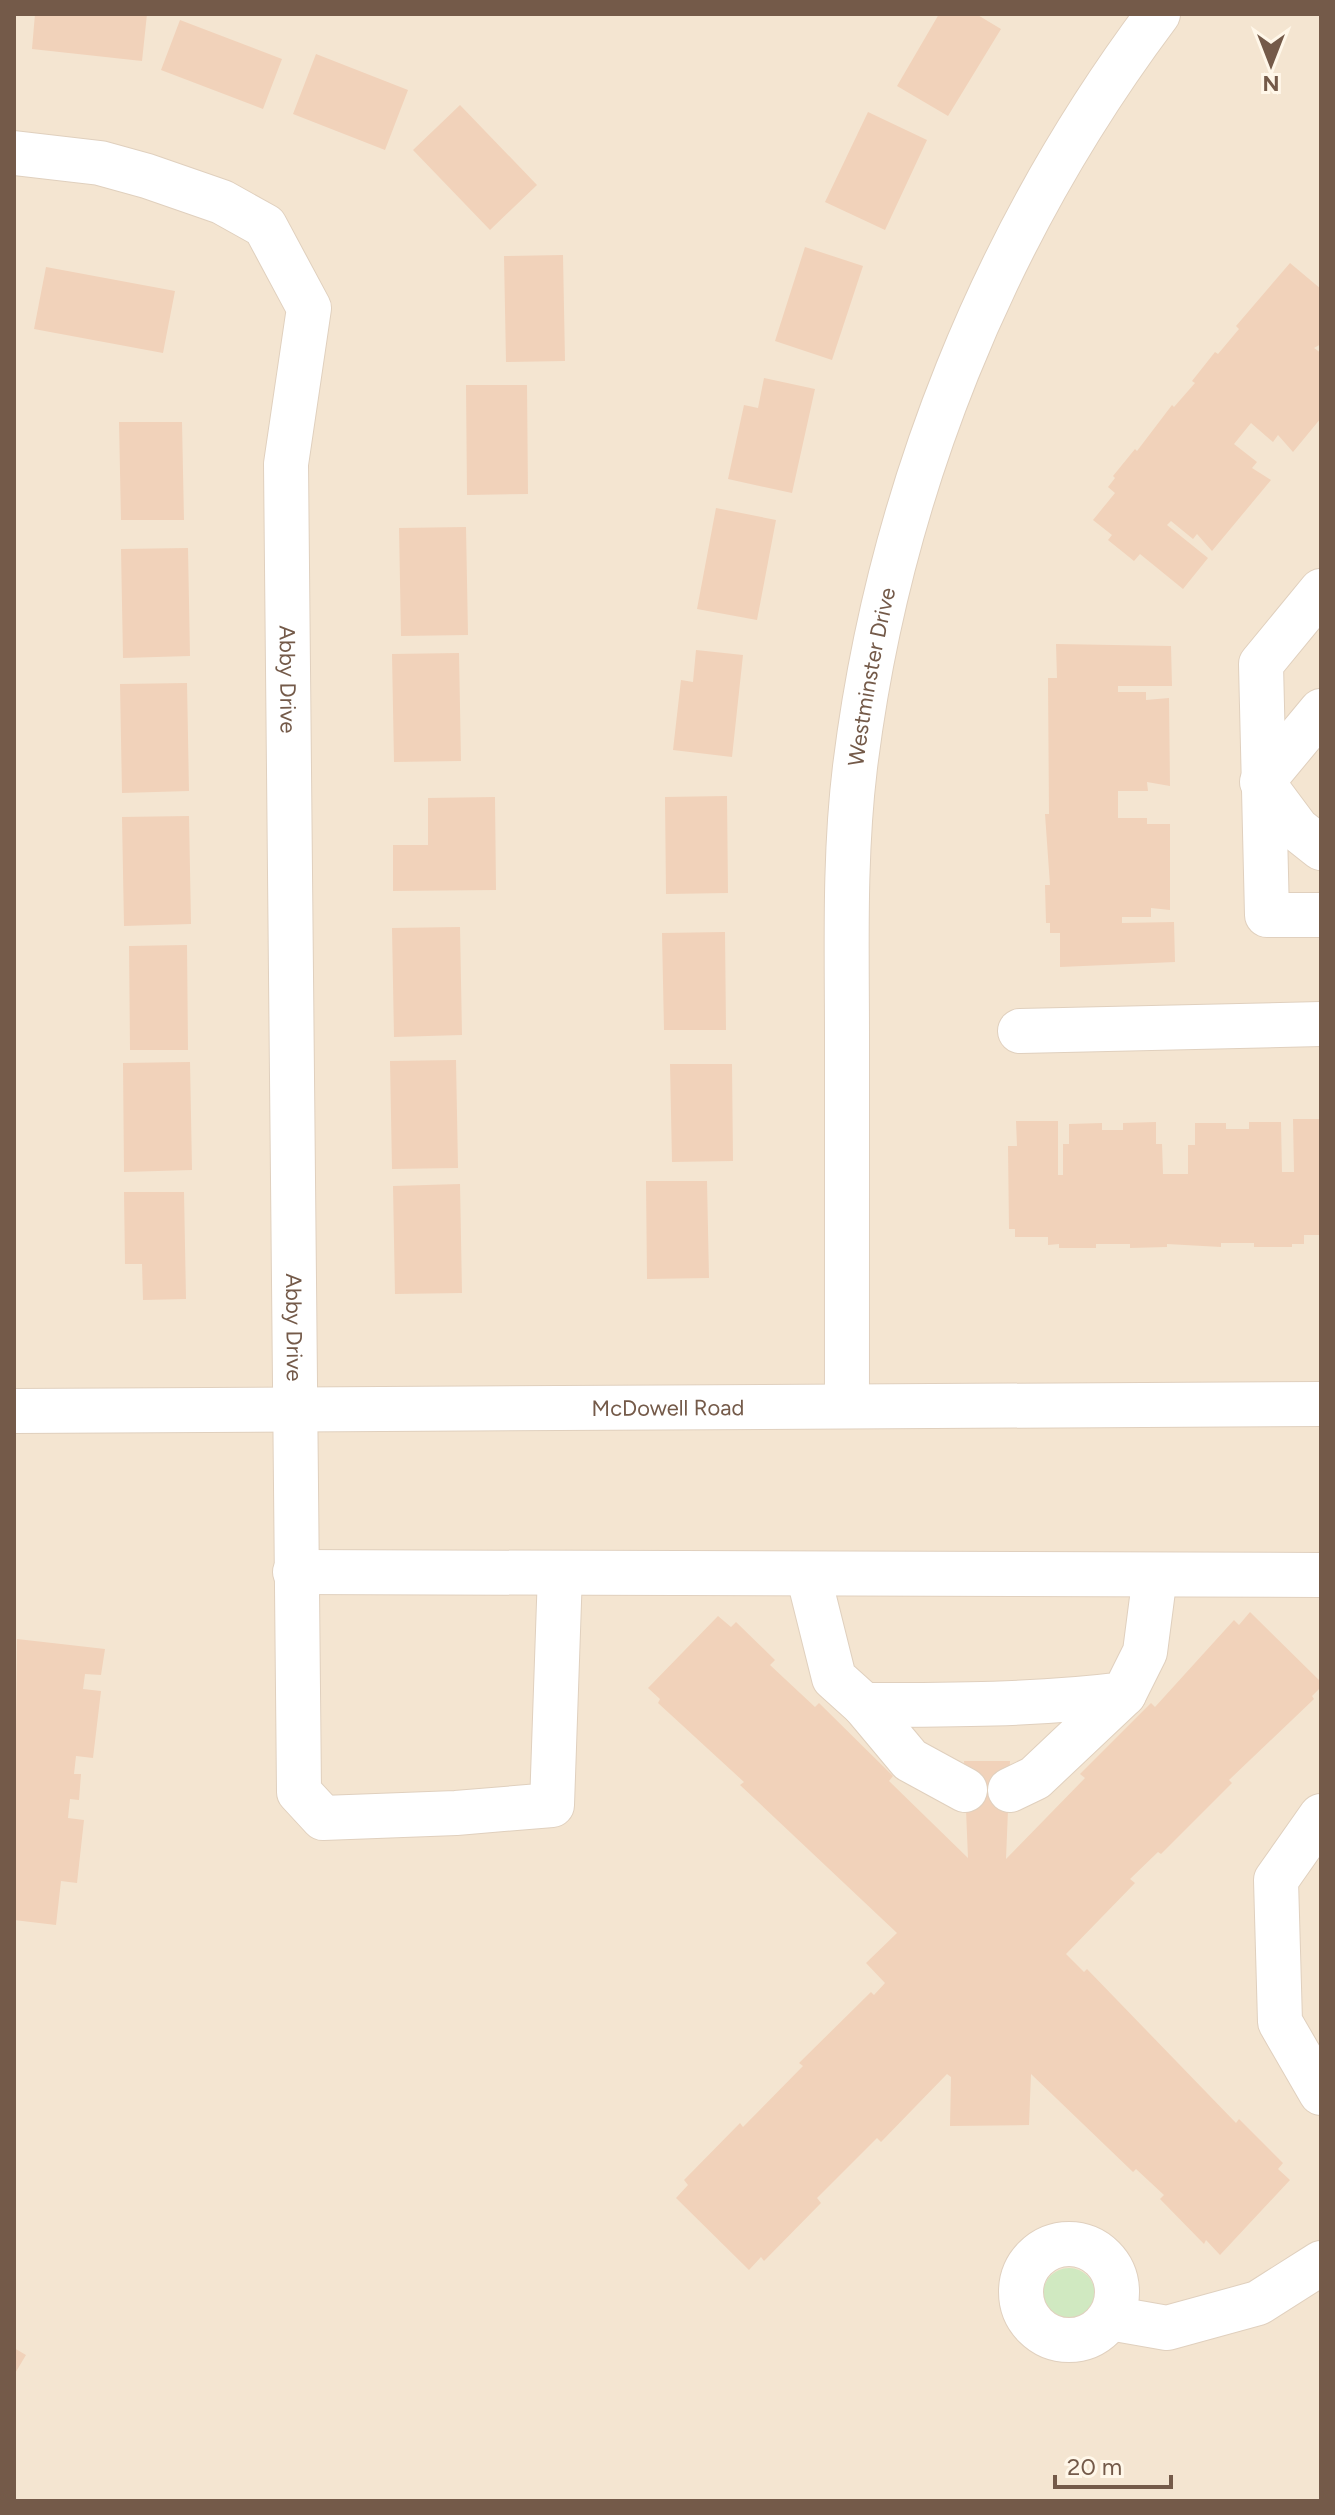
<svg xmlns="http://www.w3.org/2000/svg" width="1335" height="2515" viewBox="0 0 1335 2515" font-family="Figtree,sans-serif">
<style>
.residential{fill:#f4e5d1}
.green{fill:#d0e9c1}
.building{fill:#f1d2ba}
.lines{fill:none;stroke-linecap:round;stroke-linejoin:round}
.minor-casing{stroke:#e0d0be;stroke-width:46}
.minor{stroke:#fff;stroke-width:44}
.labels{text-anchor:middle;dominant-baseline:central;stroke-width:6;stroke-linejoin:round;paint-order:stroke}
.street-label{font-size:22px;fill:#745a49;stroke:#fff7e9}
</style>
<rect width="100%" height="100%" fill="#fcf3e2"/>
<path class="residential" d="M14,14H1321V2501H14Z"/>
<path class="green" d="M1043 2294a26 26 0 1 1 52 0a26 26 0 1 1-52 0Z"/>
<path class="building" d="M35,14H147L142,61L32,49Z
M939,14H976L1001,29L948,116L897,86Z
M180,20L282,59L263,109L161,70Z
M316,54L408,90L385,150L293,114Z
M460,105L537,185L490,230L413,150Z
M868,112L927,140L885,230L825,202Z
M805,247L863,266L832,360L775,341Z
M563,255L565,361L506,362L504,256Z
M1290,263L1321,289V344L1314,348L1321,353V418L1293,452L1278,435L1273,442L1251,423L1234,444L1257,462L1252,468L1271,480L1212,551L1197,534L1193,539L1171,521L1167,525L1208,558L1183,589L1140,554L1134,561L1108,540L1112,535L1093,520L1115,493L1108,487L1115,478L1113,476L1135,449L1137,451L1172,405L1174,407L1195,383L1192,381L1215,352L1218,354L1239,329L1236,326Z
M46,267L175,291L163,353L34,329Z
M764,378L815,389L792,493L728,479L744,405L758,408Z
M466,385H527L528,494L467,495Z
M119,422H182L184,520H121Z
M716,508L776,520L757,620L697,609Z
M466,527L468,635L401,636L399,528Z
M188,548L190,656L123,658L121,549Z
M1056,644L1171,646L1172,686H1118V692H1146V700L1169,698L1170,786L1147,782L1148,791H1118V818H1147V824H1170V910L1151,908V917H1122V923L1174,922L1175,962L1060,967V933H1050V923H1046L1045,885H1050L1045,814H1049L1048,678H1057Z
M696,650L743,655L732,757L673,750L681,680L693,682Z
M459,653L461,761L394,762L392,654Z
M187,683L189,791L122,793L120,684Z
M727,796L728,893L666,894L665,797Z
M495,797L496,890L393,891V845H428V798Z
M189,816L191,924L124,926L122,817Z
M460,927L462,1035L394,1037L392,928Z
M725,932L726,1030H664L662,933Z
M187,945L188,1050H130L129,946Z
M456,1060L458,1168L392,1169L390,1061Z
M190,1062L192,1170L124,1172L123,1063Z
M670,1064H732L733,1161L672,1162Z
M1293,1119H1321V1235H1304V1244H1292V1247H1254V1243H1221V1247L1167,1244V1247L1130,1248V1244H1096V1248H1059V1244L1048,1245V1237H1015V1229H1009L1008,1146H1017L1016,1121H1058V1175H1063V1144H1069V1124L1102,1123V1130H1123V1123L1156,1122V1144H1162L1163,1174H1188V1145H1195V1123H1226V1129H1249V1122H1281L1282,1172H1294Z
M646,1181H707L709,1278L647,1279Z
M460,1184L462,1293L395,1294L393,1186Z
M124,1192H184L186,1299L143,1300L142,1264H125Z
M1250,1612L1321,1682V1687L1312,1696L1314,1699L1229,1780L1232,1783L1161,1854L1158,1852L1130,1879L1135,1883L1066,1954L1084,1972L1087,1969L1236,2123L1239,2119L1283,2163L1278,2169L1290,2180L1220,2255L1206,2240L1204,2244L1160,2199L1164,2195L1136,2169L1133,2172L1031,2074L1029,2125L950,2126L951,2077L947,2074L881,2142L877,2138L817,2198L821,2203L764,2261L761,2257L749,2270L676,2198L688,2185L684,2180L740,2123L743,2127L803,2066L799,2063L871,1992L874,1995L885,1983L866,1963L897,1933L740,1785L744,1782L658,1703L660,1699L648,1688L718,1616L731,1627L736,1622L775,1660L770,1665L815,1707L819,1703L893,1776L889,1781L968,1858L964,1761H1010L1006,1859L1085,1778L1080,1774L1151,1703L1155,1707L1234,1620L1239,1625Z
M17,1639L105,1649L101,1675L85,1674L83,1689L101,1691L93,1758L76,1756L74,1774H81L79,1800L70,1799L68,1818L84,1820L77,1883L61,1881L56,1925L14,1920Z
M14,2348L26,2355L14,2375Z"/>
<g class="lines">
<defs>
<g id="minor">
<path id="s1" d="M14,153L100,163L147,176L222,202L265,226L309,308L286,464L299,1792L323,1818L456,1813L552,1805L560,1573"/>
<path d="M1321,591L1261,664L1267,915H1321"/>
<path d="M1321,711L1262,782L1297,829L1321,848"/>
<path d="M1020,1031L1321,1024"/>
<path id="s2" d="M847,1405C846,1283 847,1161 847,1038C847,948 844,857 855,767C889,494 993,234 1158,14"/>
<path id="s3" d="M14,1411L1321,1404"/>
<path d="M295,1572L1321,1575"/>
<path d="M808,1574L834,1678L864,1705C951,1705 1037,1705 1124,1694L1145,1652L1155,1575"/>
<path d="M864,1705L910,1760L965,1790"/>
<path d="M1010,1790L1035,1778L1124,1694"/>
<path d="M1321,1816L1276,1880L1280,2022L1321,2093"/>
<circle cx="1069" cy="2292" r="48"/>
<path d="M1110,2318L1167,2328L1258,2303L1321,2263"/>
</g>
</defs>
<use href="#minor" class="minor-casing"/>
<use href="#minor" class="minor"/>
</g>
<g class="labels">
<g class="street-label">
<text stroke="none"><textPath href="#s2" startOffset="730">Westminster Drive</textPath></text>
<text stroke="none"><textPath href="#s1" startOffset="730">Abby Drive</textPath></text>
<text stroke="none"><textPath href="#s1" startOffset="1378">Abby Drive</textPath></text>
<text stroke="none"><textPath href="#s3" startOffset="654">McDowell Road</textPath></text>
</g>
</g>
<rect width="1335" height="2515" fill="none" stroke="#745a49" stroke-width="32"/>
<g transform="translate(1271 64) rotate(180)" stroke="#fff7e9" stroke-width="6" paint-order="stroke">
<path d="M0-6L14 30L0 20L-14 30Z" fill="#745a49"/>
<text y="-12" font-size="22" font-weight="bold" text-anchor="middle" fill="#745a49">N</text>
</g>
<path d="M1055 2475v12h116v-12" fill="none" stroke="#745a49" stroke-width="4"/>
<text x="1067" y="2475" font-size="24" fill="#745a49" stroke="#fff7e9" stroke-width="6" paint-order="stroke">20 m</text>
</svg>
